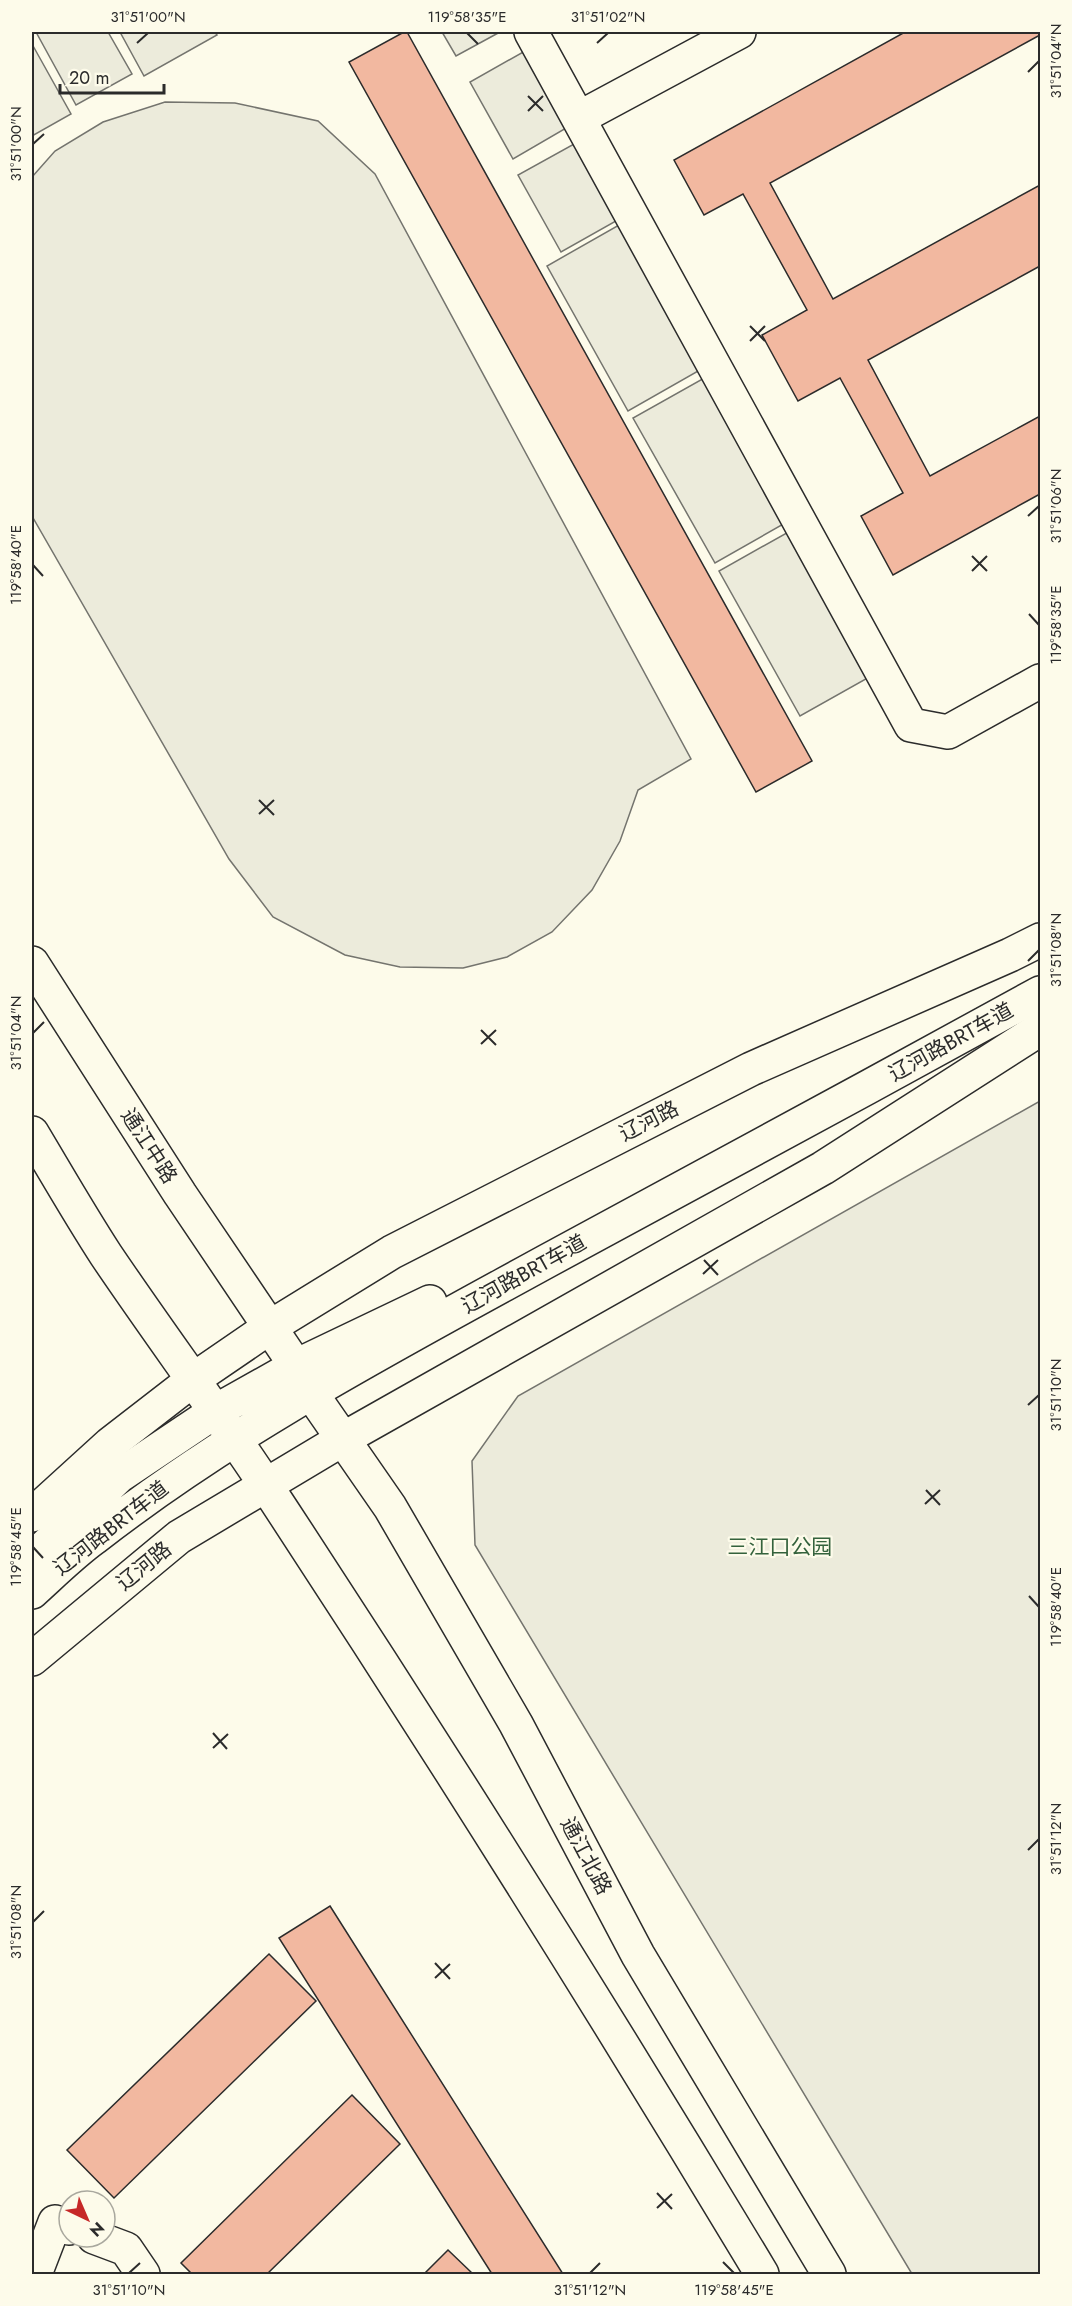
<svg xmlns="http://www.w3.org/2000/svg" width="1072" height="2306" viewBox="0 0 1072 2306" font-family="Jost,'Noto Sans SC',sans-serif">
<style>
.green{fill:#ecebdb;stroke:#74746e;stroke-width:1.5}
.building{fill:#f2b8a0;stroke:#2b2b2b;stroke-width:1.5}
.lines{fill:none;stroke-linecap:round;stroke-linejoin:round}
.minor-casing{stroke:#2b2b2b;stroke-width:36}
.major-casing{stroke:#2b2b2b;stroke-width:36}
.minor{stroke:#fdfbea;stroke-width:33}
.major{stroke:#fdfbea;stroke-width:33}
.ticks{fill:none;stroke:#2b2b2b;stroke-width:2}
.labels{text-anchor:middle;dominant-baseline:central;stroke-width:4.5;stroke-linejoin:round;paint-order:stroke}
.street-label{font-size:21px;fill:#2b2b2b;stroke:#fdfbea}
.park-label{font-size:21px;fill:#34623c;stroke:#fdfbea}
.neatline{fill:none;stroke:#2b2b2b;stroke-width:2}
.ticks-label{font-size:15px;text-anchor:middle;fill:#2b2b2b}
</style>
<rect width="100%" height="100%" fill="#fdfbea"/>
<path class="green" d="M36,32H108L132,74L76,105Z
M120,32H215L217,35L144,76Z
M442,32H500L456,56Z
M32,44L71,114L32,136Z
M525,51L568,127L513,159L470,82Z
M165,102L235,103L318,121L375,174L691,759L638,790L620,841L592,890L552,932L507,957L463,968L400,967L345,955L273,917L229,859L32,516V177L55,151L103,122Z
M574,144L616,221L561,252L518,175Z
M619,225L700,370L628,411L547,266Z
M706,377L787,522L715,563L633,418Z
M792,530L873,675L800,716L719,571Z
M1040,1101V2274H912L475,1545L472,1461L518,1396Z"/>
<path class="building" d="M404,32H407L812,761L756,792L349,62Z
M905,32H1040V35L770,183L833,299L1040,185V266L868,360L930,476L1040,416V494L893,575L861,516L903,493L840,378L798,401L762,335L807,310L743,194L704,215L674,160Z
M330,1906L563,2274H492L279,1938Z
M269,1954L316,2001L114,2198L67,2150Z
M352,2095L400,2144L267,2274H192L181,2263Z
M448,2250L473,2274H424Z"/>
<g class="lines">
<defs>
<path id="minor" d="M531,32L911,725L948,732L1040,681
M579,118L739,32
M32,1559L119,1476L216,1411L296,1366L430,1302
M32,1592C52,1574 72,1554 94,1538C234,1429 392,1346 547,1261C712,1172 876,1083 1040,993
M94,2237L126,2249L143,2274
M35,2274L55,2222L69,2228"/>
<path id="major" d="M32,963L180,1194L296,1366L311,1393L390,1507L516,1724L638,1955L829,2274
M32,1133C56,1173 80,1215 106,1255C158,1332 214,1407 265,1484C436,1744 602,2008 762,2274
M32,1515L110,1444L194,1379L270,1327L392,1252L751,1069L1010,955L1040,940
M32,1659L179,1537L343,1439L823,1168L1040,1029"/>
</defs>
<use href="#minor" class="minor-casing"/>
<use href="#major" class="major-casing"/>
<use href="#minor" class="minor"/>
<use href="#major" class="major"/>
</g>
<path class="ticks" d="M467,33L478,44M137,43L148,33M597,43L608,33M1028,72L1039,61M528,96L543,111M528,111L543,96M33,144L44,134M750,326L765,341M750,341L765,326M1028,516L1039,506M972,556L987,571M33,565L43,576M972,571L987,556M1029,614L1039,625M259,800L274,815M259,814L274,800M1028,961L1039,950M481,1030L496,1045M33,1033L44,1022M481,1044L496,1030M704,1260L718,1275M703,1274L718,1260M1028,1405L1039,1395M926,1490L940,1505M925,1504L940,1490M33,1547L43,1558M1029,1596L1039,1607M213,1733L227,1749M213,1748L228,1734M1028,1850L1039,1839M33,1922L44,1911M435,1963L450,1979M435,1978L450,1964M657,2193L672,2209M657,2208L672,2194M723,2262L734,2273M129,2273L140,2263M590,2273L600,2263"/>
<g class="labels">
<g class="street-label">
<text transform="translate(951 1042) rotate(-29)">辽河路BRT车道</text>
<text transform="translate(649 1121) rotate(-27)">辽河路</text>
<text transform="translate(149 1146) rotate(57)">通江中路</text>
<text transform="translate(524 1274) rotate(-29)">辽河路BRT车道</text>
<text transform="translate(111 1528) rotate(-38)">辽河路BRT车道</text>
<text transform="translate(144 1566) rotate(-39)">辽河路</text>
<text transform="translate(586 1856) rotate(62)">通江北路</text>
</g>
<g class="park-label">
<text x="780" y="1547">三江口公园</text>
</g>
</g>
<rect width="1072" height="2306" fill="none" stroke="#fdfbea" stroke-width="66"/>
<g transform="translate(87 2219) rotate(136)"><circle r="28" fill="#fdfbea" stroke="#a9a89e" stroke-width="1.5"/>
<path d="M0-4.5L10 22L0 15L-10 22Z" fill="#c62828"/>
<text y="-9" font-size="16" font-weight="bold" text-anchor="middle" fill="#2b2b2b">N</text>
</g>
<path d="M60 84v9h104v-9" fill="none" stroke="#2b2b2b" stroke-width="3"/>
<text x="69" y="84" font-size="18" fill="#2b2b2b" stroke="#fdfbea" stroke-width="4.5" paint-order="stroke">20 m</text>
<rect x="33" y="33" width="1006" height="2240" class="neatline"/>
<g class="ticks-label">
<text x="148" y="22">31°51'00"N</text>
<text x="467" y="22">119°58'35"E</text>
<text x="608" y="22">31°51'02"N</text>
<text transform="translate(1056 61) rotate(-90)" y="5">31°51'04"N</text>
<text transform="translate(16 144) rotate(-90)" y="5">31°51'00"N</text>
<text transform="translate(1056 506) rotate(-90)" y="5">31°51'06"N</text>
<text transform="translate(16 565) rotate(-90)" y="5">119°58'40"E</text>
<text transform="translate(1056 625) rotate(-90)" y="5">119°58'35"E</text>
<text transform="translate(1056 950) rotate(-90)" y="5">31°51'08"N</text>
<text transform="translate(16 1033) rotate(-90)" y="5">31°51'04"N</text>
<text transform="translate(1056 1395) rotate(-90)" y="5">31°51'10"N</text>
<text transform="translate(16 1547) rotate(-90)" y="5">119°58'45"E</text>
<text transform="translate(1056 1607) rotate(-90)" y="5">119°58'40"E</text>
<text transform="translate(1056 1839) rotate(-90)" y="5">31°51'12"N</text>
<text transform="translate(16 1922) rotate(-90)" y="5">31°51'08"N</text>
<text x="129" y="2295">31°51'10"N</text>
<text x="590" y="2295">31°51'12"N</text>
<text x="734" y="2295">119°58'45"E</text>
</g>
</svg>
